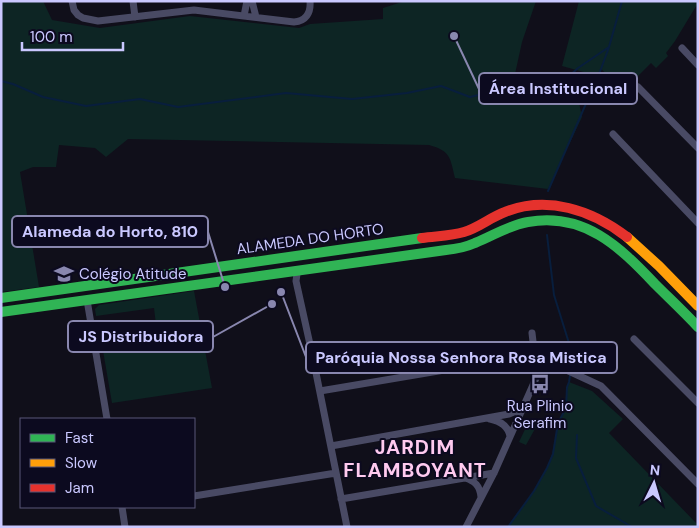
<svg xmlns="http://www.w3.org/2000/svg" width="699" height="528" viewBox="0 0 699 528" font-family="'DM Sans',sans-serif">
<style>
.green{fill:#0d2524}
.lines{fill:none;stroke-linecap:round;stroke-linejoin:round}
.stream{stroke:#081e3d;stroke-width:2}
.street{stroke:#494a64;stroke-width:7}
.fast{stroke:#30b455;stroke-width:10}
.slow{stroke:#ff9f0a;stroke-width:10}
.jam{stroke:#e5322d;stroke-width:10}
.labels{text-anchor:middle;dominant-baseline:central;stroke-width:4;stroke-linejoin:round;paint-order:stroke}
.street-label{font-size:15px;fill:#cac8ff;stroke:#0c0a1f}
.poi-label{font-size:15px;fill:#cac8ff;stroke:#0c0a1f;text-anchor:start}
.district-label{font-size:20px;font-weight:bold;letter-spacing:1px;fill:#ffcaef;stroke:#0c0a1f}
.leader{fill:none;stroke:#8987af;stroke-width:2}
.callout-dot{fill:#8987af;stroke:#0c0a1f;stroke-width:2}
.callout{fill:#0c0a1f;stroke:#8987af;stroke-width:2}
.callout-label{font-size:16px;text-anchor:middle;font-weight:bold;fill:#cac8ff}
</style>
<rect width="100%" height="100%" fill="#100f1a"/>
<path class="green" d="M1,1H43L52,20L100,28L190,16L299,28L310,24L383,19V8L405,1H536L522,42L515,74L559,84L578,98L582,117L548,189L455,178C450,158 451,151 429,145L128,139L106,157L95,148L59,145L56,167H33L20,172L39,287L1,292Z
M579,1H698V3L675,41L666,53L668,56L656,68L651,63L624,90L601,69L598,76L562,66Z
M194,291L212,388L112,403L101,339L157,333L154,308L96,316L95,309L99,305Z
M569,382L592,391L623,419L609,433L698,525V527H508L534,491L547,468L552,454L558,423L566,408L567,387Z
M528,423L536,427L526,445L519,442Z"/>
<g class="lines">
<path class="stream" d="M1,81L13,84L43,97L86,106L140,99L178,107L286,93L352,99L407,93L441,86L470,97L523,84L554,90L578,68L609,47
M548,191L601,69L609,47L622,1
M577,435L576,458L596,506L632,527
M508,527L534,491L547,468L553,454L558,423L566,408L567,387L569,382L573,356L554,295L547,235"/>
<path class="street" d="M72,1L74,10L78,15L83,18L98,21L194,10L294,22C306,21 311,13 310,1
M133,1L135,17
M252,1L256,17
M244,16L247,1
M682,48L698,65
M638,87L698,148
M613,134L698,223
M300,270L297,274L296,281L313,358L347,527
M87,300L107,419
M532,333L537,376
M634,339L698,403
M320,391L534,355L601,386L698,484
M490,419C500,421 508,426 510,436
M331,446L509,414L523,408
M465,478C475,481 480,486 481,497
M194,496L336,473
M341,499L494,473
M122,507L125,527
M466,527L494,473L537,376L545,366H555"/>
<path class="fast" d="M1,298L422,238
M1,312L446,250C456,249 466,247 475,243C493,236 509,225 528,222C584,212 619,246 655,284C669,298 684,312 698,327"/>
<path class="slow" d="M627,237L659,266L698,306"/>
<path class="jam" d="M422,238C436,236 451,236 464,232C478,228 491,217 505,212C547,195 592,210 627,237"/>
</g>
<defs>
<symbol id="school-bare" viewBox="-9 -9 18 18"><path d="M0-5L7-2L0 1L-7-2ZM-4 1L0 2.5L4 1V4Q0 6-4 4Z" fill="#8987af" stroke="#0c0a1f" stroke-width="2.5" paint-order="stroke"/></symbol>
<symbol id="bus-bare" viewBox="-9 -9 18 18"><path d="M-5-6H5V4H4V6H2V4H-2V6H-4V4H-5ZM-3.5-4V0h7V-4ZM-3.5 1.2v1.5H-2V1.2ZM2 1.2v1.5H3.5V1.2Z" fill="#8987af" stroke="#0c0a1f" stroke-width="2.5" paint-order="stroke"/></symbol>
</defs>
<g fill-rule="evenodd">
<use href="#school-bare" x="50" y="260" width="28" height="28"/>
<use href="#bus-bare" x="526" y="370" width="28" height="28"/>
</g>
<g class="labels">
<g class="street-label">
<text transform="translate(310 239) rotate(-8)">ALAMEDA DO HORTO</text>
</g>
<g class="poi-label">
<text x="79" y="274">Colégio Atitude</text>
<text x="540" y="406" text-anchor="middle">Rua Plinio<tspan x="540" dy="17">Serafim</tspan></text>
</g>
<g class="district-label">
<text x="415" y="447">JARDIM<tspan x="415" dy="23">FLAMBOYANT</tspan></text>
</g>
</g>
<path class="leader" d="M454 36L479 89M225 287L208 232M272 304L213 337M281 292L306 357"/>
<g class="callout-dot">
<circle cx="454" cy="36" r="5"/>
<circle cx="225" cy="287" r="5"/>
<circle cx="272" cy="304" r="5"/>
<circle cx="281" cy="292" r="5"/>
</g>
<g class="callout">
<rect x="479" y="73" width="158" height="31" rx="5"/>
<rect x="12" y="216" width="196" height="31" rx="5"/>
<rect x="68" y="321" width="145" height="31" rx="5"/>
<rect x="306" y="342" width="311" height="31" rx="5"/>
</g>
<g class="callout-label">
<text x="558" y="94">Área Institucional</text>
<text x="110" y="237">Alameda do Horto, 810</text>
<text x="141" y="342">JS Distribuidora</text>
<text x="461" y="363">Paróquia Nossa Senhora Rosa Mistica</text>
</g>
<rect width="699" height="528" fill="none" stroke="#cac8ff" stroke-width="5"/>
<rect x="20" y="418" width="175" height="90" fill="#0c0a1f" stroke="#585679"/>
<rect x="30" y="434" width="25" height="8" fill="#30b455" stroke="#585679"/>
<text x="65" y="443" font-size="15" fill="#cac8ff">Fast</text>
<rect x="30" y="459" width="25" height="8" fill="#ff9f0a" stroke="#585679"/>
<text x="65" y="468" font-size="15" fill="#cac8ff">Slow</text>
<rect x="30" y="484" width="25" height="8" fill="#e5322d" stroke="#585679"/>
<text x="65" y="493" font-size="15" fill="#cac8ff">Jam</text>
<g transform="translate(654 483) rotate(5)" stroke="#0c0a1f" stroke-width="4" paint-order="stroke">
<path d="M0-4L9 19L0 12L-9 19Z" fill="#cac8ff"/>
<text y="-8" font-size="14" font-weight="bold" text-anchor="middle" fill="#cac8ff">N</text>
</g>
<path d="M22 42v8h101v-8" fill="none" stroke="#cac8ff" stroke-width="2.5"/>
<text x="30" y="42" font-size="15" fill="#cac8ff" stroke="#0c0a1f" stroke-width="4" paint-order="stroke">100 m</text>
</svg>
